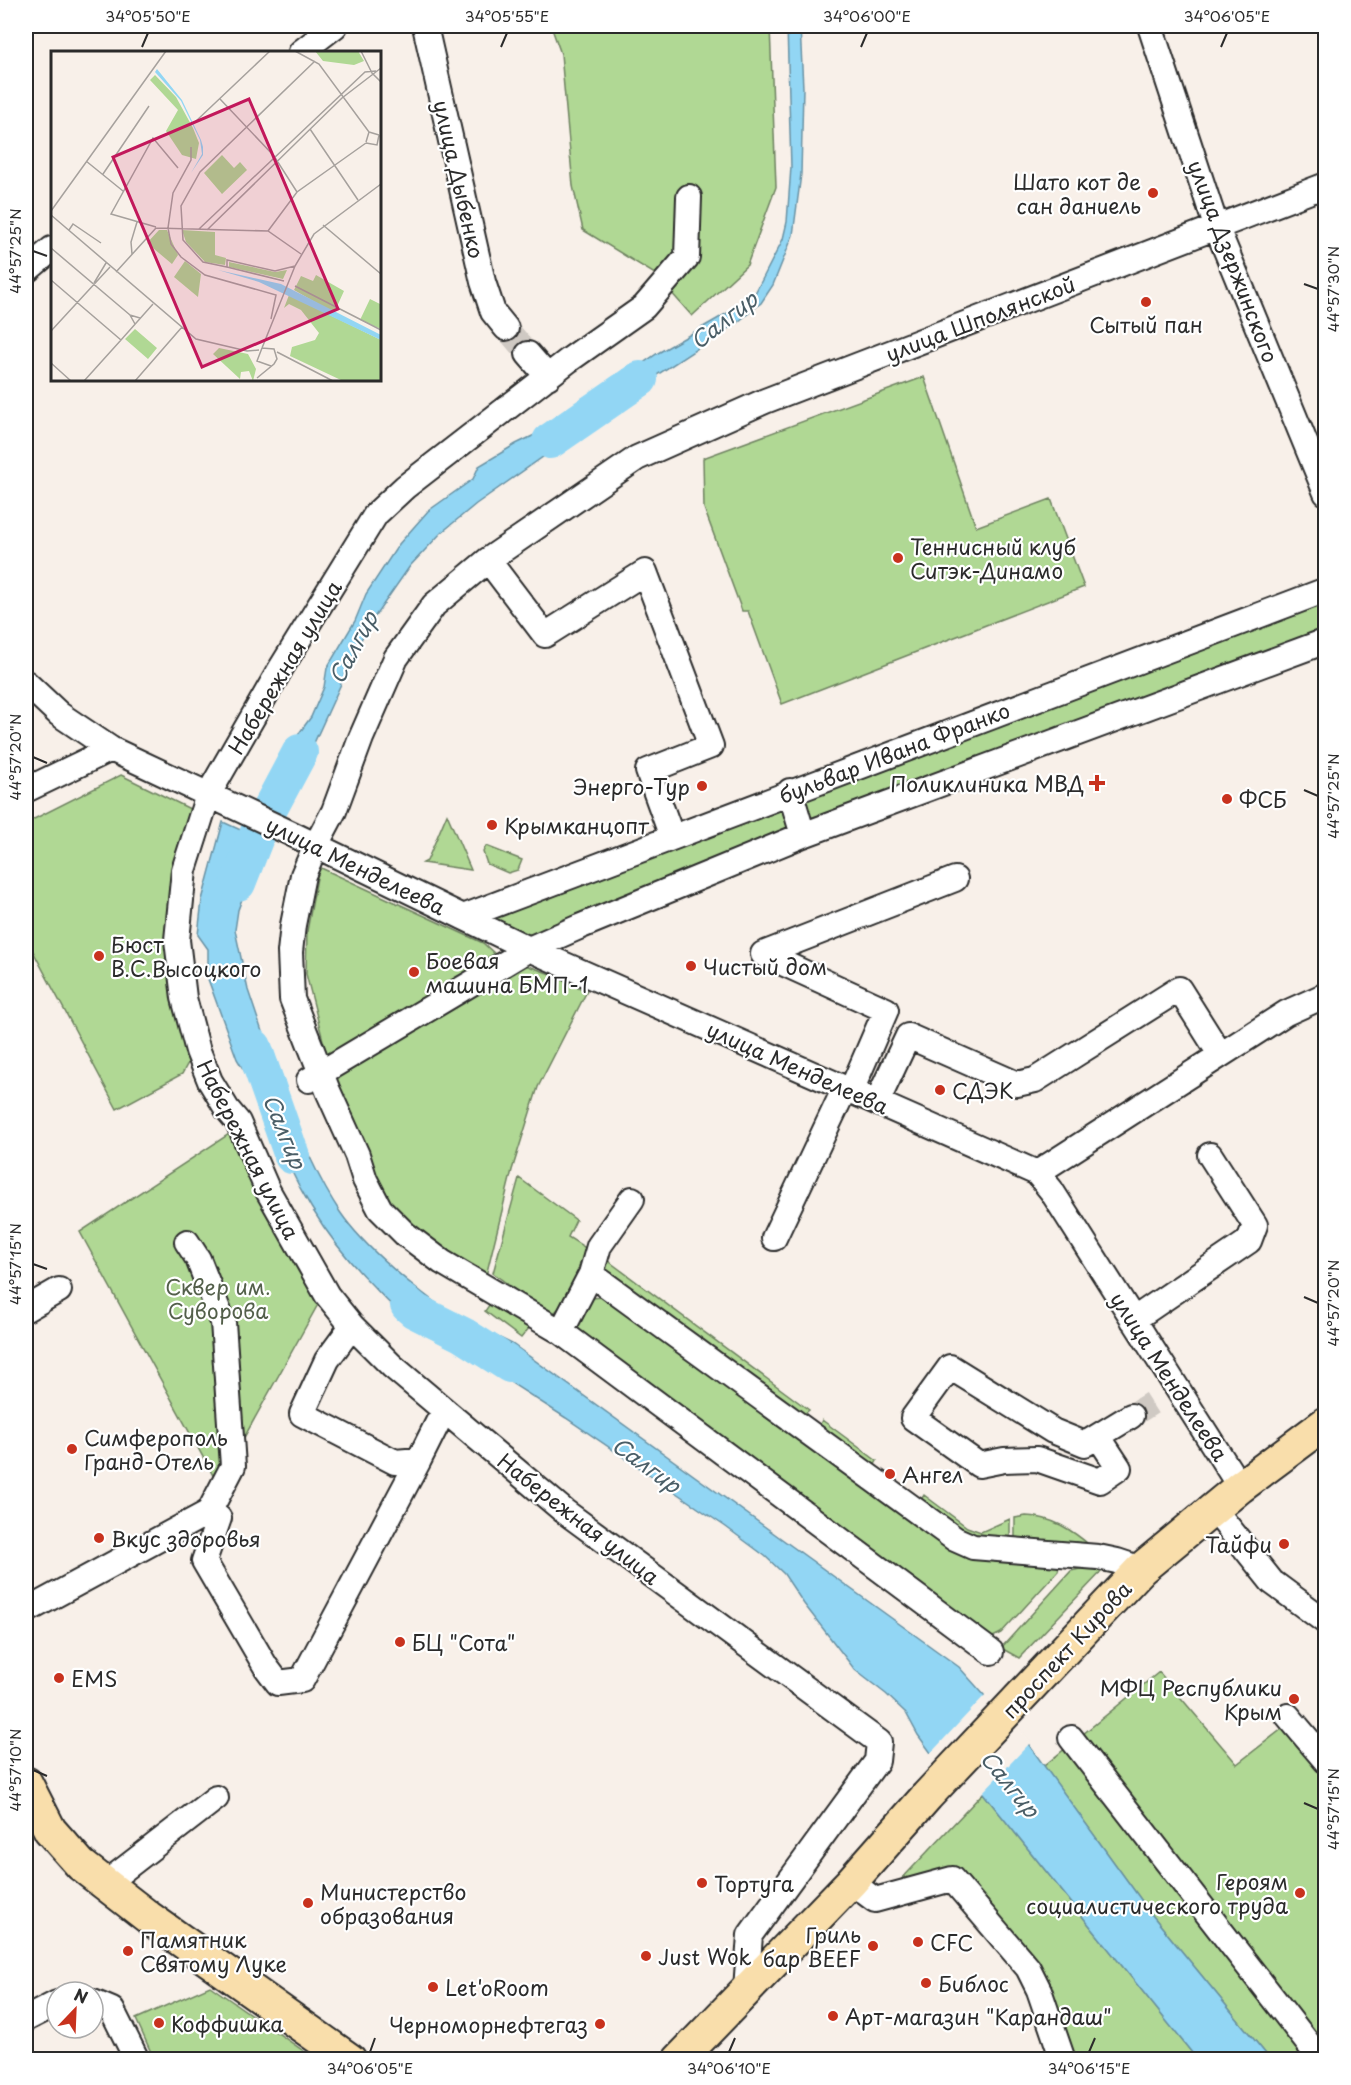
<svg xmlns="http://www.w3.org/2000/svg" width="1351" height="2085" viewBox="0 0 1351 2085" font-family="'Playpen Sans',sans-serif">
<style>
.green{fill:#b0d894;stroke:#6e8260;stroke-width:1.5}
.water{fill:#92d6f4;stroke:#6992a4;stroke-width:1.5}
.pier{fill:#f8f0e9}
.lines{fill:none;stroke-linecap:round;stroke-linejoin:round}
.river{stroke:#92d6f4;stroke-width:36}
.minor-tunnel{stroke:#cfc9c3;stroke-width:24;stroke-dasharray:24 12;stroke-linecap:butt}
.minor-casing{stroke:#2b2b2b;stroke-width:28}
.major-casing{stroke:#2b2b2b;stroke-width:36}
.minor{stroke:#fff;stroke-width:24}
.major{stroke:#f9deab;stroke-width:32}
.ticks{fill:none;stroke:#2b2b2b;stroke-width:2}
.poi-dot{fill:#c8321e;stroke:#fff;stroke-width:2}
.labels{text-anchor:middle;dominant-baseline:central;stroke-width:4.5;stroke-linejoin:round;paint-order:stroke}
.street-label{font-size:21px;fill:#2b2b2b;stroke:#fff}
.poi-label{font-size:21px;fill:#2b2b2b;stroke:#fff;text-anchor:start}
.park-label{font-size:21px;fill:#535f4a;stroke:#fff}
.water-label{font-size:22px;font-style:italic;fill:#4a5e67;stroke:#fff}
.inset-road{fill:none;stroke:#a6a19d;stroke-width:1.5}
.view{fill:#c2185b;fill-opacity:0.15;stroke:#c2185b;stroke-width:3}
.inset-edge{fill:none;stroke:#2b2b2b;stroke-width:3}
.neatline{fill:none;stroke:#2b2b2b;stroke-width:2}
.ticks-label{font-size:15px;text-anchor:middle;fill:#2b2b2b}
</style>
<rect width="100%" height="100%" fill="#f8f0e9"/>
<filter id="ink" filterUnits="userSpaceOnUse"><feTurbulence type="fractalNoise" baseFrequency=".0167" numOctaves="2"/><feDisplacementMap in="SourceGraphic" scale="12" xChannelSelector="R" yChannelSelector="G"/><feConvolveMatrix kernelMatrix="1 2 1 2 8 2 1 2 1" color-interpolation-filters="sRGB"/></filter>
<g filter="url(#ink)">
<path class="green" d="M551,26H770L776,187L747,265L692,316L655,274L583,230L573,186L561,54Z
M924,377L976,527L1051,499L1084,587L782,704L748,611H742L704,508L703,458Z
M1325,598V633L803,826L795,798Z
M121,775L194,811L178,864L190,1059L182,1074L117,1109L26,938V823Z
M789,800L797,828L529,940L484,918Z
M447,814L471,870L423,863L427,861Z
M486,846L522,860L518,870L508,873L487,864L483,852Z
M319,867L483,943L495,954L556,976L555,978L561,979L587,991L538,1087L512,1170L485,1280L398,1219L376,1187L336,1091L306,974L307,931Z
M232,1132L321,1299L241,1443L215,1479L80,1232Z
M519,1178L576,1220L568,1237L592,1252L566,1301L555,1312L539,1308L493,1273Z
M603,1257L809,1410L803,1415L601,1268Z
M496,1295L534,1322L521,1338L485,1311Z
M603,1297L949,1545L1050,1563L1059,1567L1058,1571L1001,1633L993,1637H986L577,1333L576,1326L592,1298Z
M822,1420L877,1461L873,1468L822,1430L820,1424Z
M924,1495L967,1527L981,1532L1010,1519V1540L962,1533L920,1501Z
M1026,1516C1053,1517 1072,1530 1092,1547L1015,1541V1518Z
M1093,1566L1104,1569L1019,1658L1001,1648L1071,1571Z
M1159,1672L1237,1764L1287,1725L1325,1772V2059H1270L1152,1915L1044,1766Z
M983,1793L1197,2059H1070L1046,1989L952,1870L895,1886Z
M210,1986L315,2059H154L136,2019Z"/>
<path class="water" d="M787,26H800L803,88L801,174L793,235L773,285L761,303L738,322L602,411L592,398L658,353L731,311L755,293L763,278L783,239L787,222L791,167Z
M582,406L594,421L476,504L441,533L410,566L366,629L288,800L263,788L276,777L300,732L311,717L324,687L327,668L355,621L366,594L399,544L428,511L473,479L479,466L516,444L549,428Z
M223,822L254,836L260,850L238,910L235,930L248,990L281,1088L260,1097L237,1059L208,979V949L198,935L202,900Z
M288,1105C303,1142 318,1179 340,1212C365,1249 418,1291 455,1317L444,1338C436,1334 427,1331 419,1326C402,1317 387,1301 374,1287C323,1236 293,1183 268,1116Z
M475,1326L512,1344L959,1667L1029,1745L1152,1915L1270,2059H1197L983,1793L931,1753L918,1735L906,1713L886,1694L855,1670L804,1604L784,1574L765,1556L726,1527L566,1418L480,1363L465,1345Z"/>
<path class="pier" d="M987,1693L1031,1742L980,1795L929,1755Z"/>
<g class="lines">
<path class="river" d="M550,441L640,379
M238,883L260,827L300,752
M254,1047L292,1156
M408,1305L415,1311L463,1335L510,1365"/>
<path class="minor-tunnel" d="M506,328L528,354
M1131,1416L1161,1397"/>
<defs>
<path id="minor" d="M425,26L483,282L493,312L506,328
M1150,26L1216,226L1326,493
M301,52L335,26
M689,197L687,257L644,307L569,360L405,487L376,514L281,668L208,795L184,870L177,940L184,998L198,1051L210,1081L227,1109L238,1122L268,1191L327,1295L352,1326L392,1366L564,1511L879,1742L877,1761L750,1935L746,1989
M26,271L52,249
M528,354L548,377
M488,560L545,635L645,572L711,746L648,771L672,837
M26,683L59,714L111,749
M26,790L111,749L290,833L529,949L1037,1173L1051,1190L1240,1487
M790,791L803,835
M463,917L1326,590
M309,1080L529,949L579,927L803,835L1326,641
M851,1091L886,1010L763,954L955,879
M877,1102L908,1036L1017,1084L1035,1080L1179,989L1220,1054
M1037,1173L1286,1013L1326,995
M774,1238L845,1088
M591,1274L599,1246L632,1199
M26,1309L59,1290
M1133,1320L1249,1241L1255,1225L1210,1155
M352,1326L327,1360L302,1414L395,1462L419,1460L444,1410
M561,1332L991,1652
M1098,1436L1119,1468L1100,1481L1037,1459L1004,1460L979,1465L913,1418L950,1367L1053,1431L1085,1444L1131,1416
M1213,1508L1272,1582L1326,1622
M209,1512L219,1518L204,1561L266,1667L278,1683L302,1680L419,1460
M1141,1569L1117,1561L1098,1557L973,1547L955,1539L591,1274L561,1332L442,1262L405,1234L380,1209L365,1180L357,1155L328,1091L292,999L290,952L293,925L303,875L316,845L334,811L361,738L396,658L434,605L488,560L637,458L765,401L1326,185
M26,1611L209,1512L233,1466L223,1322L198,1259L187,1242
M1288,1716L1326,1761
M1071,1738L1321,2060
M851,1882L875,1900L952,1879L1028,1968L1039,1990L1063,2060
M106,1886L114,1877L216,1798
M93,2002L112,2010L137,2060
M26,2019L57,2003"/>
<path id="major" d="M26,1783L50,1830L81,1865L148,1917L350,2060
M679,2060L851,1882L927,1796L1141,1569L1240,1487L1326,1423"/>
</defs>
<use href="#minor" class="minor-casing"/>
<use href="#major" class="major-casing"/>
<use href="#minor" class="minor"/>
<use href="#major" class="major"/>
</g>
</g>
<path class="ticks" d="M142,47L148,33M501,47L507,33M861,47L867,33M1221,47L1227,33M33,251L47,256M1304,284L1318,289M33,757L47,763M1304,790L1318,796M33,1264L47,1269M1304,1297L1318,1303M33,1770L47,1776M1304,1803L1318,1809M370,2052L375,2038M729,2052L735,2038M1089,2052L1095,2038"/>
<g class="poi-dot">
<circle cx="1153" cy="193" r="6"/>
<circle cx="1146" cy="302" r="6"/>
<circle cx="898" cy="558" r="6"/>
<path d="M1094 774h6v6h6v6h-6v6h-6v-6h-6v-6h6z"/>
<circle cx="702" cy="786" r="6"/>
<circle cx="1227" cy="799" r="6"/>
<circle cx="492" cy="825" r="6"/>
<circle cx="99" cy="956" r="6"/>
<circle cx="691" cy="966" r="6"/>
<circle cx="414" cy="972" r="6"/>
<circle cx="940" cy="1090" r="6"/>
<circle cx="72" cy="1449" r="6"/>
<circle cx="890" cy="1474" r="6"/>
<circle cx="99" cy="1538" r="6"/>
<circle cx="1284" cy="1544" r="6"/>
<circle cx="400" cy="1642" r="6"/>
<circle cx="59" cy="1678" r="6"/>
<circle cx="1294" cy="1699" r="6"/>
<circle cx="702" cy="1883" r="6"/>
<circle cx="1300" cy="1893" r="6"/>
<circle cx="308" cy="1903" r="6"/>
<circle cx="918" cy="1942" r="6"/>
<circle cx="873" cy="1946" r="6"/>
<circle cx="128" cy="1951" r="6"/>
<circle cx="646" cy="1956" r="6"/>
<circle cx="926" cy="1983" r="6"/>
<circle cx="433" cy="1987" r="6"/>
<circle cx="833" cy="2016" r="6"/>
<circle cx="159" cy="2023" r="6"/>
<circle cx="600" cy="2024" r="6"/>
</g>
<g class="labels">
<g class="street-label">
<text transform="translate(460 179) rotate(77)">улица Дыбенко</text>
<text transform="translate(1234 261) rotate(69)">улица Дзержинского</text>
<text transform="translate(980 318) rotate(-21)">улица Шполянской</text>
<text transform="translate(284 667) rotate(-59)">Набережная улица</text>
<text transform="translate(894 752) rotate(-21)">бульвар Ивана Франко</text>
<text transform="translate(356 865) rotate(26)">улица Менделеева</text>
<text transform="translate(798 1067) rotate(24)">улица Менделеева</text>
<text transform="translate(249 1149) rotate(63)">Набережная улица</text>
<text transform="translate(1170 1376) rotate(57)">улица Менделеева</text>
<text transform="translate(579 1518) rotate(38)">Набережная улица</text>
<text transform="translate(1066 1649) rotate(-47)">проспект Кирова</text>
</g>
<g class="poi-label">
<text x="1141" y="181" text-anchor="end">Шато кот де<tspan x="1141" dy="24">сан даниель</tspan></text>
<text x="1146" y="324" text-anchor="middle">Сытый пан</text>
<text x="910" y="546">Теннисный клуб<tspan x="910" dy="24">Ситэк-Динамо</tspan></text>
<text x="1084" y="783" text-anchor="end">Поликлиника МВД</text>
<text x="690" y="786" text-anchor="end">Энерго-Тур</text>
<text x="1239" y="799">ФСБ</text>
<text x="504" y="825">Крымканцопт</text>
<text x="111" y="944">Бюст<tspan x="111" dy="24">В.С.Высоцкого</tspan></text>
<text x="426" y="960">Боевая<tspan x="426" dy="24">машина БМП-1</tspan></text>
<text x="703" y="966">Чистый дом</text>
<text x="952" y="1090">СДЭК</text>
<text x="84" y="1437">Симферополь<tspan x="84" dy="24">Гранд-Отель</tspan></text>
<text x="902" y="1474">Ангел</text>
<text x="111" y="1538">Вкус здоровья</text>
<text x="1272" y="1544" text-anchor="end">Тайфи</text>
<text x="412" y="1642">БЦ "Сота"</text>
<text x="71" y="1678">EMS</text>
<text x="1282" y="1687" text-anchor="end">МФЦ Республики<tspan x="1282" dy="24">Крым</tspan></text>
<text x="1288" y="1881" text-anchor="end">Героям<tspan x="1288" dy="24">социалистического труда</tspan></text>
<text x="714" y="1883">Тортуга</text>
<text x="320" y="1891">Министерство<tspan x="320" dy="24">образования</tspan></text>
<text x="861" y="1934" text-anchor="end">Гриль<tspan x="861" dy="24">бар BEEF</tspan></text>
<text x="140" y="1939">Памятник<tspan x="140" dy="24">Святому Луке</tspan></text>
<text x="930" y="1942">CFC</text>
<text x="658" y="1956">Just Wok</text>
<text x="938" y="1983">Библос</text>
<text x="445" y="1987">Let'oRoom</text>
<text x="845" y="2016">Арт-магазин "Карандаш"</text>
<text x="171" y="2023">Коффишка</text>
<text x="588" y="2024" text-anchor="end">Черноморнефтегаз</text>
</g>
<g class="park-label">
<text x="218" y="1286">Сквер им.<tspan x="218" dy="24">Суворова</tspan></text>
</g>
<g class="water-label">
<text transform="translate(723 319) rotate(-38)">Салгир</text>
<text transform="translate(352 647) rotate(-62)">Салгир</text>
<text transform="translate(286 1131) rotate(68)">Салгир</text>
<text transform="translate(647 1464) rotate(36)">Салгир</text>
<text transform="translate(1011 1783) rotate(51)">Салгир</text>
</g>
</g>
<g transform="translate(51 51)">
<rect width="330" height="330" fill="#f8f0e9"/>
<path d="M264,0H307L313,10L303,14L272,10ZM104,24L125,46L142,77L148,92L145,108L131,104L115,80L127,59L99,29ZM171,104L183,117L189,111L196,119L171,143L153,122ZM108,179H116L127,204L121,213L96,192ZM131,179L164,181V204L175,207L174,214L154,211L135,191ZM134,210L150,223L147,246L123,226ZM178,211L224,221L236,219L232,228L178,216ZM265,224L293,240L283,262L243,239L250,225L262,230ZM238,244L330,289V330H292L239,305L241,296L264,289L268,282L250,259L238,253L233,257ZM319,248L329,253L330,278L309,269ZM84,278L106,297L97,308L74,288ZM168,297L197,303L205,318L202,330L198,320L190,321L189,328L162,303Z" fill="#b0d894"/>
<path d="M106,18L131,49L150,89L152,96V104L140,122L151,103L149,89L130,50L104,21ZM167,219L230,233L330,284V289L208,231Z" fill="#92d6f4"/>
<path class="inset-road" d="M244,0L268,13L318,81M310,0L321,22L330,31M169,48L223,105L246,141M144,71L219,0M259,78L307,149M315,91L318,81L328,84M315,92L326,94L328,84M140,96V109L122,142L117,177L120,193L130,206L154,224L225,244L220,268M35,110L72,140M52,123L98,55M0,160L115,0M0,164L145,288L196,300L208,299M272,174L330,223M105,176L60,163L102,87L127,117M148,178L314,21L325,20M18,179L22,173L50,192M156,179L291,47L330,17M217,180L246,141L315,92M0,197L79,264M81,203L80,191L86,171M244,215L224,220L176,209V216L152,211L132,189L130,155L149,121L264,10M176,216L233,230M65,221L105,177L217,180L250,203M0,229L70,289L102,253M43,232L55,212M244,235L330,279M84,273L79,264L89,267M0,280L59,216M211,297L244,215L263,183L330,133M226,301L282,330M0,312L20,330M206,327L223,313L226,308L223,298L211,297L206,310L220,315M33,330L70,289M84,330L131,276"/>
<path class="view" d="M198,48L287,258L151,316L62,106Z"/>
<rect width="330" height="330" class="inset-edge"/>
</g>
<rect width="1351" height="2085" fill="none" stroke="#fff" stroke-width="66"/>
<g transform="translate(75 2010) rotate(23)"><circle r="28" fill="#ffffff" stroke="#aaaaaa" stroke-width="1.5"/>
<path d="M0-4.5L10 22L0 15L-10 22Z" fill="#c8321e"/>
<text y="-9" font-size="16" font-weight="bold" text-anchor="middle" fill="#2b2b2b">N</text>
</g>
<rect x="33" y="33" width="1285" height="2019" class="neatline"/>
<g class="ticks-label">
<text x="148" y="22">34°05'50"E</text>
<text x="507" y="22">34°05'55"E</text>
<text x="867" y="22">34°06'00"E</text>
<text x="1227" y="22">34°06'05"E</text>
<text transform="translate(16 251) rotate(-90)" y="5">44°57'25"N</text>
<text transform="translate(1334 289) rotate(-90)" y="5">44°57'30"N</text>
<text transform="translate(16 757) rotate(-90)" y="5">44°57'20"N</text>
<text transform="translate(1334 796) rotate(-90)" y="5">44°57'25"N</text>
<text transform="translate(16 1264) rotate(-90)" y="5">44°57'15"N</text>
<text transform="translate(1334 1303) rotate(-90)" y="5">44°57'20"N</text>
<text transform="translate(16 1770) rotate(-90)" y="5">44°57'10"N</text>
<text transform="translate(1334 1809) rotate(-90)" y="5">44°57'15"N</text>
<text x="370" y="2074">34°06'05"E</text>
<text x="729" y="2074">34°06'10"E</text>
<text x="1089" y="2074">34°06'15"E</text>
</g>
</svg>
